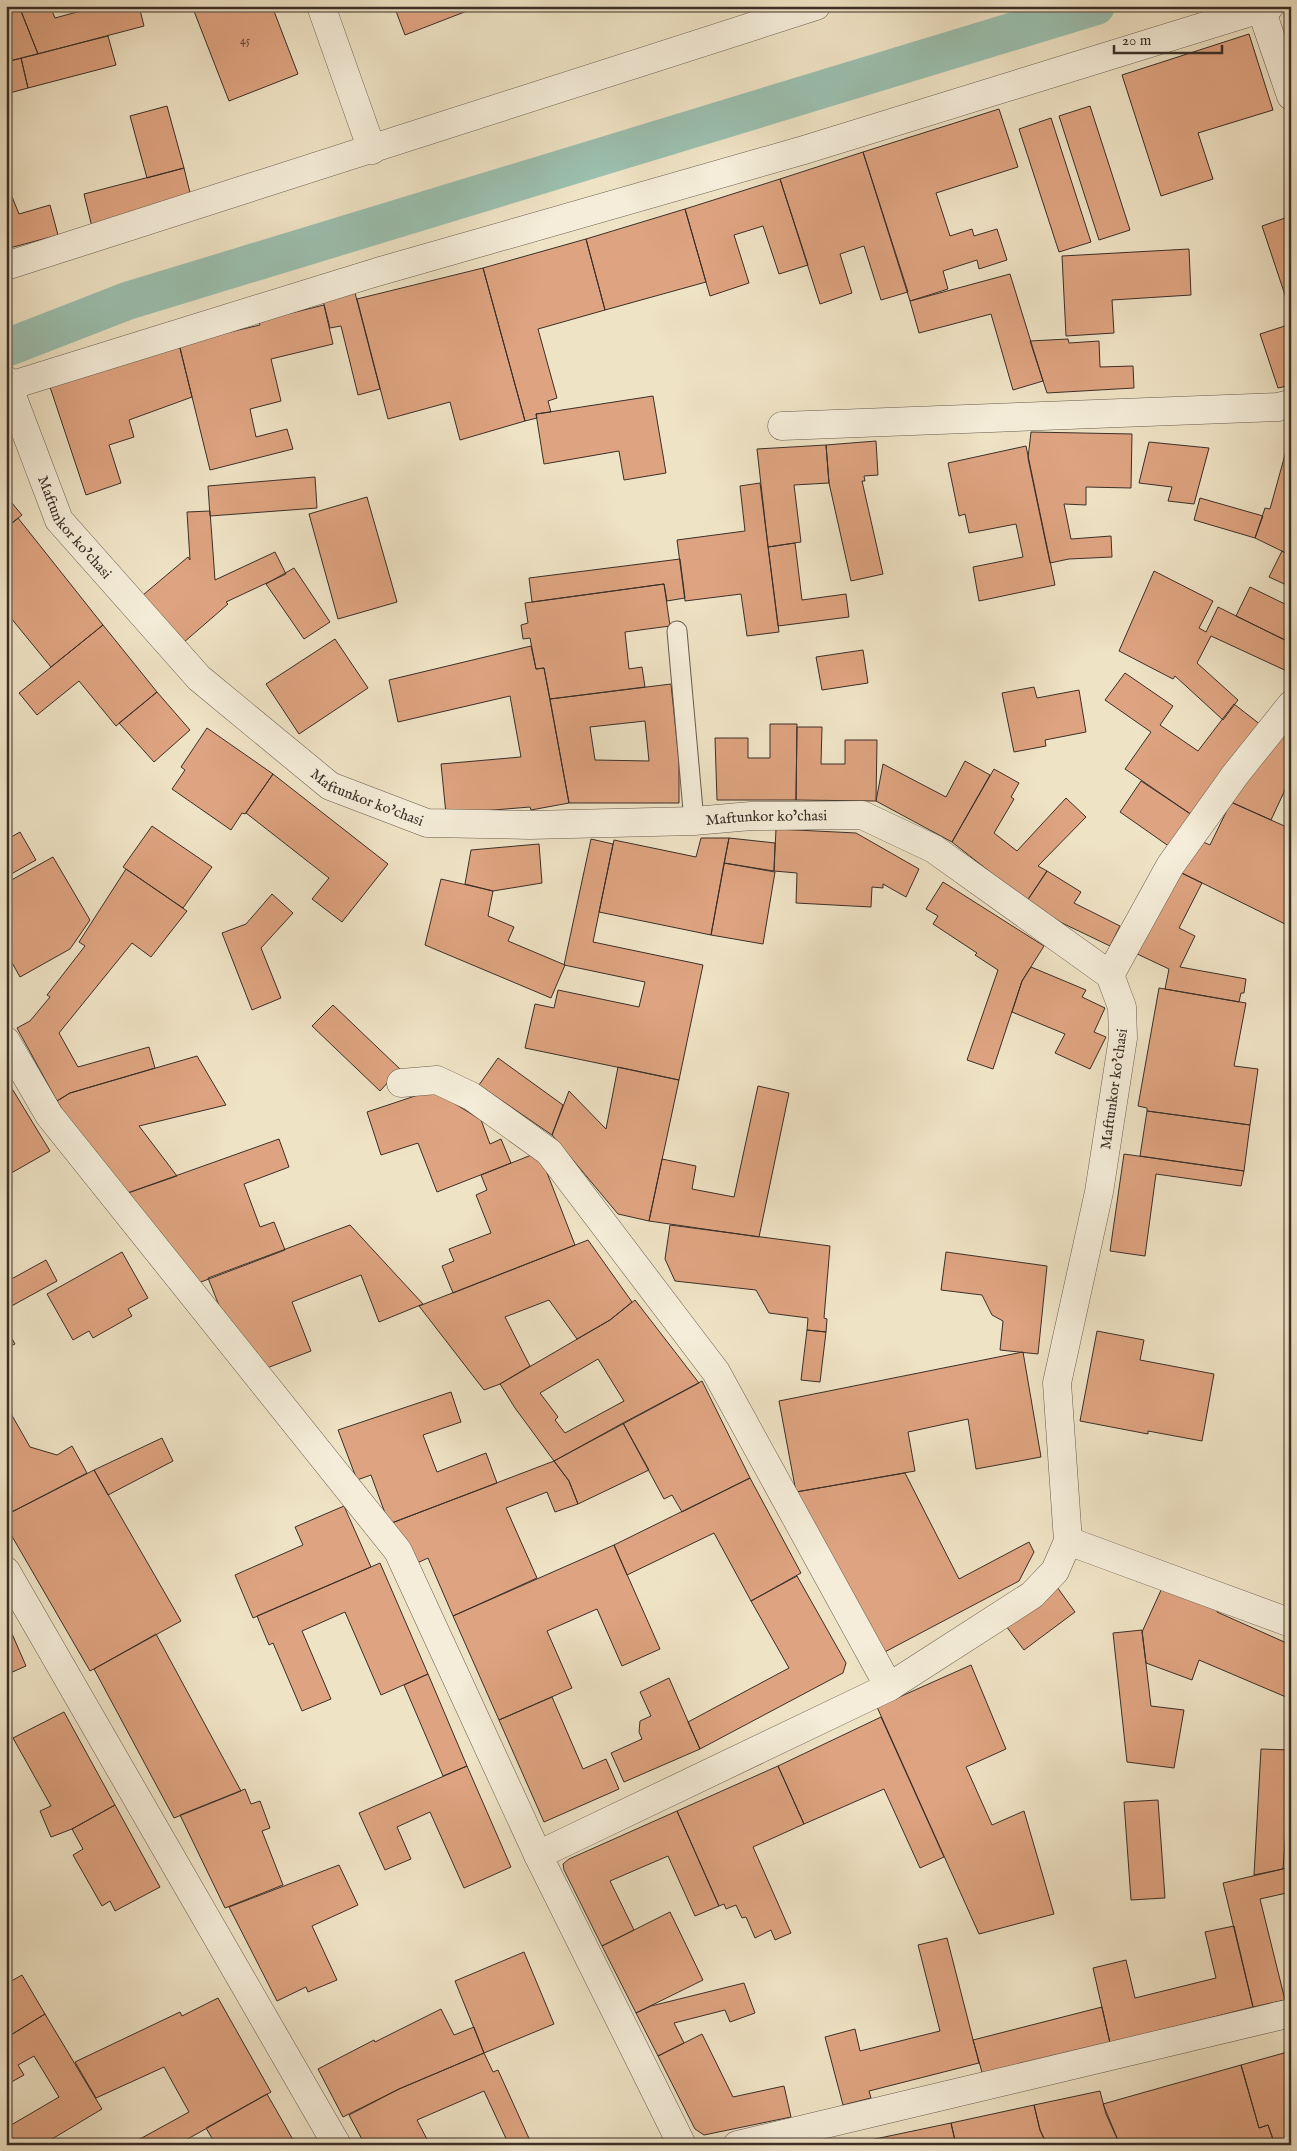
<svg xmlns="http://www.w3.org/2000/svg" width="1297" height="2151" viewBox="0 0 1297 2151" font-family="'IM FELL English',serif">
<style>
.lines{fill:none;stroke-linecap:round;stroke-linejoin:round}
.canal{stroke:#9bbfae;stroke-width:38}
.building{fill:#dea380;stroke:#3b2f28;fill-rule:evenodd}
.service-casing{stroke:#685c4f;stroke-width:21}
.minor-casing{stroke:#685c4f;stroke-width:29}
.service{stroke:#f5edd9;stroke-width:19}
.minor{stroke:#f5edd9;stroke-width:28}
.labels{text-anchor:middle;dominant-baseline:central;stroke-width:4;stroke-linejoin:round;paint-order:stroke}
.number-label{font-size:12px;fill:#644c3e}
.street-label{font-size:15px;fill:#3b2f28;stroke:#f5edd9}
</style>
<rect width="100%" height="100%" fill="#efe3c5"/>
<filter id="stains"><feTurbulence type="fractalNoise" baseFrequency=".004" numOctaves="4"/><feColorMatrix values="0 0 0 0 .2 0 0 0 0 .09 0 0 0 0 .02 0 0 0 .5 -.17"/></filter>
<radialGradient id="worn" r=".72"><stop offset=".6" stop-color="#630" stop-opacity="0"/><stop offset="1" stop-color="#630" stop-opacity=".3"/></radialGradient>
<g class="lines">
<path class="canal" d="M6,348L127,301L1096,6"/>
</g>
<path class="building" d="M6,6H19L38,54L6,62Z
M19,6H50L55,18L99,6H139L144,26L38,54Z
M192,6H272L298,74L229,101Z
M394,6H480L405,35Z
M1249,34L1273,110L1198,133L1213,179L1161,196L1122,75Z
M108,36L116,65L28,88L21,58Z
M21,58L28,88L6,94V62Z
M167,106L184,168L147,178L130,116Z
M1090,106L1130,230L1099,240L1059,116Z
M999,109L1018,167L936,193L950,236L972,229L974,236L997,229L1007,260L979,269L977,260L943,271L948,289L910,301L863,152Z
M1051,118L1091,242L1059,252L1019,129Z
M863,152L908,292L881,300L864,246L840,254L852,293L820,304L780,179Z
M184,168L192,201L92,227L84,194Z
M780,179L808,265L779,274L763,226L734,235L749,283L710,296L685,209Z
M6,182L19,214L50,205L58,235L6,249Z
M685,209L706,282L605,310L586,239Z
M1291,216V303L1288,304L1262,226Z
M586,239L605,310L538,329L557,398L548,401L551,412L536,414L537,418L525,421L483,268Z
M1189,249L1191,295L1112,300L1114,333L1066,336L1062,256Z
M483,268L525,421L460,440L450,402L388,419L357,299Z
M1010,274L1043,381L1013,390L991,314L919,333L910,301Z
M354,289L380,389L358,395L341,326L330,328L322,297Z
M324,305L333,344L271,359L281,401L250,409L256,437L287,429L293,449L210,470L179,344L260,325L259,321Z
M1291,324V385L1278,388L1260,334Z
M1068,339L1069,343L1099,341L1100,367L1133,366L1134,388L1047,393L1030,341Z
M179,344L192,397L129,420L134,437L109,445L121,483L86,495L50,387Z
M653,396L666,473L624,480L619,451L544,464L536,414Z
M1031,432L1132,434L1131,488L1086,487V505L1064,504L1071,539L1111,536L1112,557L1069,559L1050,563L1028,458Z
M1291,433V552L1290,555L1255,538L1265,508L1270,509Z
M876,441L878,475L864,476L865,481H862L883,574L851,581L829,483L826,445Z
M1149,442L1209,448L1194,504L1168,501L1172,487L1139,483Z
M826,445L829,483L794,485L801,542L768,547L757,449Z
M1026,446L1055,585L979,601L973,567L1023,557L1016,524L969,533L965,514L959,516L948,463Z
M315,477L317,508L210,516L208,486Z
M760,483L779,632L747,636L741,594L685,601L677,540L745,531L740,486Z
M6,496L22,515L6,528Z
M367,497L397,602L338,619L309,514Z
M1200,498L1263,516L1255,538L1194,520Z
M210,511L215,580L275,552L286,574L226,602L228,604L183,643L143,595L188,557L190,560L187,512Z
M18,518L103,625L51,667L6,612V528Z
M795,543L802,600L846,594L849,617L778,626L768,547Z
M1282,551L1291,556V587L1269,577Z
M680,559L685,598L667,601L664,584L532,602L529,578Z
M294,568L330,622L304,639L266,584Z
M1154,571L1213,601L1199,628L1206,632L1218,607L1291,643V673L1211,636L1197,663L1238,700L1223,720L1175,676L1173,679L1119,651Z
M664,584L670,626L625,632L629,669L642,667L645,687L550,699L544,668L536,669L530,638L523,639L521,625L528,623L525,603Z
M1250,587L1291,607V643L1236,616Z
M103,625L157,692L116,726L79,681L37,715L19,693Z
M335,639L368,688L299,734L266,684Z
M531,646L536,669L544,668L569,803L531,810L530,807L446,814L441,764L521,757L510,696L398,722L389,680Z
M863,650L868,683L822,690L816,657Z
M1125,673L1173,706L1160,725L1198,751L1234,704L1266,729L1192,815L1125,769L1151,732L1105,700Z
M671,684L679,761V803H569L550,699ZM645,721L649,761L595,760L590,727Z
M1034,687L1037,698L1079,690L1086,732L1045,740L1046,746L1014,752L1002,693Z
M157,692L190,730L154,762L119,723Z
M1291,722V777L1271,820L1226,800Z
M770,724H797L796,800H717L715,738H748V758H770Z
M797,727H822L821,764H845V740H877L876,801L796,800Z
M207,728L273,774L245,814L242,813L231,830L172,789L185,770L181,767Z
M965,761L990,775L952,842L876,801L883,764L946,797Z
M994,769L1019,783L1011,797L1014,799L994,833L1017,851L1066,798L1086,817L1038,866L1047,871L1027,901L952,842Z
M273,774L388,864L342,922L312,899L329,878L246,813Z
M1141,781L1192,815L1170,847L1120,812Z
M1231,802L1291,829V927L1178,871L1194,838L1210,845Z
M152,826L212,867L183,908L123,867Z
M776,829L856,833L919,869L906,897L883,884V888L872,887L871,907L796,903L797,873L774,871Z
M20,832L36,860L6,877V840Z
M701,838H729L711,935L599,912L614,840L696,857Z
M729,838L775,843L774,871L724,863Z
M591,839L613,844L593,942L703,965L679,1080L525,1048L535,1004L554,1008L558,990L639,1007L645,982L564,965Z
M539,844L542,883L493,891L465,884L471,850Z
M53,857L90,920L70,949L20,977L6,952V883Z
M724,863L775,872L763,944L711,935Z
M126,869L187,911L151,957L132,943L59,1033L78,1067L149,1047L155,1068L70,1093L57,1101L17,1028L30,1021L50,997L47,995L85,946L79,942Z
M1175,870L1202,883L1179,928L1195,936L1180,967L1246,979L1244,993H1241L1239,1002L1165,989L1169,969L1133,952Z
M1047,871L1081,892L1074,903L1120,926L1110,946L1062,923L1027,901Z
M441,879L493,891L488,916L514,927L508,941L565,965L551,998L425,945Z
M943,882L1044,946L1022,981L993,1069L967,1060L998,970L975,955L977,953L933,924L938,916L926,909Z
M272,894L293,913L261,948L281,998L252,1010L222,933L246,924Z
M1031,967L1086,990L1082,997L1105,1008L1094,1032L1106,1037L1090,1069L1055,1053L1065,1034L1012,1012L1022,981Z
M1159,988L1246,1003L1234,1066L1258,1069L1250,1125L1147,1111V1108L1138,1106Z
M333,1005L400,1069L380,1091L312,1026Z
M197,1056L226,1105L139,1126L177,1176L122,1195L88,1152L57,1101L70,1093Z
M498,1058L563,1105L552,1135L479,1085Z
M618,1067L679,1080L649,1221L618,1214L552,1135L569,1091L606,1129Z
M8,1082L50,1151L6,1176V1083Z
M758,1086L789,1093L759,1237L649,1221L662,1159L696,1166L692,1189L734,1197Z
M433,1090L481,1120L490,1144L501,1139L511,1163L437,1192L418,1143L381,1155L367,1112Z
M1147,1111L1250,1125L1244,1171L1140,1156Z
M279,1139L289,1167L244,1184L260,1227L274,1222L285,1250L193,1285L122,1195Z
M539,1152L575,1245L453,1293L442,1266L454,1261L449,1249L491,1233L476,1195L487,1190L481,1175Z
M1124,1154L1244,1171L1241,1186L1156,1174L1145,1256L1110,1251Z
M350,1225L423,1304L379,1322L361,1275L292,1302L311,1351L267,1368L226,1323L208,1278Z
M670,1225L830,1246L824,1318L827,1319L826,1332L807,1330L808,1318L769,1313L756,1290L675,1281L665,1259Z
M588,1240L632,1302L610,1320L577,1339L549,1300L505,1317L530,1366L500,1384L484,1390L419,1306Z
M122,1252L148,1298L128,1309L132,1316L93,1338L89,1331L73,1340L47,1294Z
M946,1252L1047,1266L1038,1354L1000,1350L1003,1321L992,1315L982,1295L941,1290Z
M46,1260L57,1281L6,1309V1282Z
M635,1300L699,1383L554,1461L515,1408L500,1384L610,1320ZM598,1359L624,1401L565,1433L555,1420L558,1417L540,1393Z
M6,1328L15,1344L6,1348Z
M807,1330L826,1332L820,1382L801,1380Z
M1097,1331L1144,1340L1140,1360L1214,1374L1202,1441L1148,1431V1434L1080,1421Z
M1023,1352L1041,1457L976,1469L968,1419L908,1432L915,1471L796,1492L779,1401Z
M702,1381L750,1478L682,1512L672,1495L664,1499L623,1423Z
M451,1392L461,1422L423,1435L437,1472L486,1453L497,1483L389,1524L371,1475L357,1480L338,1430Z
M6,1405L30,1447L57,1455L72,1446L87,1473L6,1515Z
M623,1423L649,1470L578,1504L569,1481L554,1461Z
M162,1438L173,1461L108,1495L94,1470Z
M554,1461L569,1481L578,1504L555,1512L547,1492L506,1508L537,1578L453,1616L428,1558L415,1564L389,1524Z
M94,1470L181,1621L90,1671L6,1526V1515Z
M905,1473L959,1579L1029,1542L1034,1552L1019,1581L881,1654L796,1492Z
M750,1478L801,1573L751,1601L714,1533L627,1575L614,1545Z
M344,1506L371,1567L253,1618L235,1575L303,1545L295,1527Z
M614,1545L660,1649L622,1666L597,1609L547,1631L572,1688L499,1720L453,1616Z
M380,1563L428,1674L381,1695L345,1612L302,1631L331,1699L302,1711L273,1643L269,1645L257,1616Z
M797,1576L846,1663L843,1673L700,1749L688,1722L789,1668L751,1601Z
M1057,1587L1075,1612L1024,1650L1006,1626Z
M1162,1588L1218,1609L1217,1612L1291,1645V1684L1286,1697L1199,1660L1192,1680L1146,1663L1142,1632Z
M6,1620L26,1666L8,1674L11,1680L6,1682Z
M1142,1630L1151,1706L1184,1710L1174,1768L1127,1762L1113,1633Z
M156,1634L241,1791L174,1818L94,1669Z
M971,1665L1006,1749L966,1767L992,1825L1024,1811L1054,1914L979,1934L877,1707Z
M428,1674L467,1766L443,1776L404,1685Z
M669,1678L700,1749L624,1782L611,1753L642,1739L639,1732L640,1721L651,1716L640,1692Z
M552,1697L583,1769L606,1759L619,1789L544,1822L499,1720Z
M64,1712L115,1805L72,1829L51,1837L40,1811L51,1806L13,1738Z
M881,1717L944,1857L920,1868L884,1789L804,1824L778,1766Z
M1261,1749L1291,1750V1764L1283,1869L1254,1875Z
M467,1766L511,1867L464,1888L430,1812L397,1827L411,1859L385,1870L359,1813Z
M778,1766L804,1824L753,1847L791,1933L775,1940L771,1930L755,1938L746,1917L742,1918L736,1905L726,1909L724,1904L719,1906L677,1811Z
M245,1789L251,1804L260,1801L270,1828L262,1831L283,1885L225,1908L180,1815Z
M1158,1800L1165,1898L1131,1900L1124,1802Z
M115,1805L160,1887L115,1911L110,1901L102,1906L73,1855L83,1849L72,1829Z
M677,1811L719,1906L695,1916L668,1856L610,1881L634,1930L602,1946L564,1870L563,1864L569,1859Z
M339,1865L358,1905L312,1926L337,1980L308,1992L306,1987L277,2001L229,1907Z
M1291,1867V1892L1260,1899L1285,2000L1253,2007L1223,1883Z
M670,1912L703,1980L636,2013L602,1946Z
M1234,1926L1253,2007L1110,2043L1093,1968L1126,1960L1135,1998L1216,1978L1205,1932Z
M947,1938L979,2063L869,2091L871,2098L843,2105L825,2037L855,2029L860,2051L940,2031L918,1945Z
M524,1952L554,2024L484,2053L455,1981Z
M22,1975L45,2014L6,2038V1984Z
M744,1983L755,2013L730,2022L725,2010L674,2023L684,2043L658,2056L636,2013L651,2006Z
M218,1998L271,2092L177,2145H129L189,2112L164,2067L96,2098L75,2062L180,2012L182,2016Z
M1102,2007L1110,2043L983,2076L973,2040Z
M441,2009L454,2035L474,2027L484,2053L399,2089L343,2117L318,2069L374,2040L375,2042Z
M45,2014L102,2109L42,2145H6V2128L59,2097L34,2056L18,2065L24,2075L6,2085V2038Z
M702,2034L733,2097L784,2086L791,2117L704,2135L695,2129L658,2056Z
M1291,2051V2145H1275L1268,2125L1259,2128L1241,2065Z
M484,2053L493,2072L498,2070L532,2145H509L484,2091L417,2120L430,2145H365L349,2115L399,2089Z
M1241,2065L1259,2128L1268,2125L1275,2145H1120L1103,2104Z
M1100,2091L1106,2114L1120,2145H1047L1040,2130L1034,2105Z
M267,2094L296,2145H216L206,2128Z
M1034,2105L1040,2130L1047,2145H956L951,2123Z
M951,2123L956,2145H857L856,2143Z"/>
<g class="lines">
<defs>
<path id="service" d="M677,631L694,821"/>
<g id="minor">
<path d="M321,6L372,150"/>
<path d="M1261,9L1291,96"/>
<path d="M6,266L816,6"/>
<path id="s1" d="M6,380L59,520L199,678L330,786L427,823L530,825L694,821L751,816L862,815L934,849L1110,975L1122,1007L1123,1038L1099,1192L1057,1383L1068,1541L1055,1571L1032,1595L889,1687L538,1855L682,2145"/>
<path d="M6,387L377,272L804,150L1270,6"/>
<path d="M782,426L1278,407L1291,404"/>
<path d="M1110,975L1170,866L1235,775L1291,705"/>
<path d="M6,1041L49,1115L398,1551L538,1855"/>
<path d="M401,1083L437,1080L471,1096L549,1152L716,1372L889,1687"/>
<path d="M1068,1541L1291,1623"/>
<path d="M6,1571L337,2145"/>
<path d="M737,2145L1291,2013"/>
</g>
</defs>
<use href="#service" class="service-casing"/>
<use href="#minor" class="minor-casing"/>
<use href="#service" class="service"/>
<use href="#minor" class="minor"/>
</g>
<g class="labels">
<g class="number-label">
<text x="245" y="40">45</text>
</g>
<g class="street-label">
<text stroke="none"><textPath href="#s1" startOffset="164">Maftunkor ko’chasi</textPath></text>
<text stroke="none"><textPath href="#s1" startOffset="569">Maftunkor ko’chasi</textPath></text>
<text stroke="none"><textPath href="#s1" startOffset="974">Maftunkor ko’chasi</textPath></text>
<text transform="translate(1114 1089) rotate(-82)">Maftunkor ko’chasi</text>
</g>
</g>
<rect width="1297" height="2151" fill="none" stroke="#efe3c5" stroke-width="25"/>
<rect x="8" y="8" width="1282" height="2136" fill="none" stroke="#3b2f28" stroke-width="2.5"/>
<rect x="12" y="12" width="1272" height="2126" fill="none" stroke="#3b2f28"/>
<path d="M1114 45v8h108v-8" fill="none" stroke="#3b2f28" stroke-width="2.5"/>
<text x="1122" y="45" font-size="15" fill="#3b2f28" stroke="#f5edd9" stroke-width="4" paint-order="stroke">20 m</text>
<rect width="100%" height="100%" filter="url(#stains)"/>
<rect width="100%" height="100%" fill="url(#worn)"/>
</svg>
